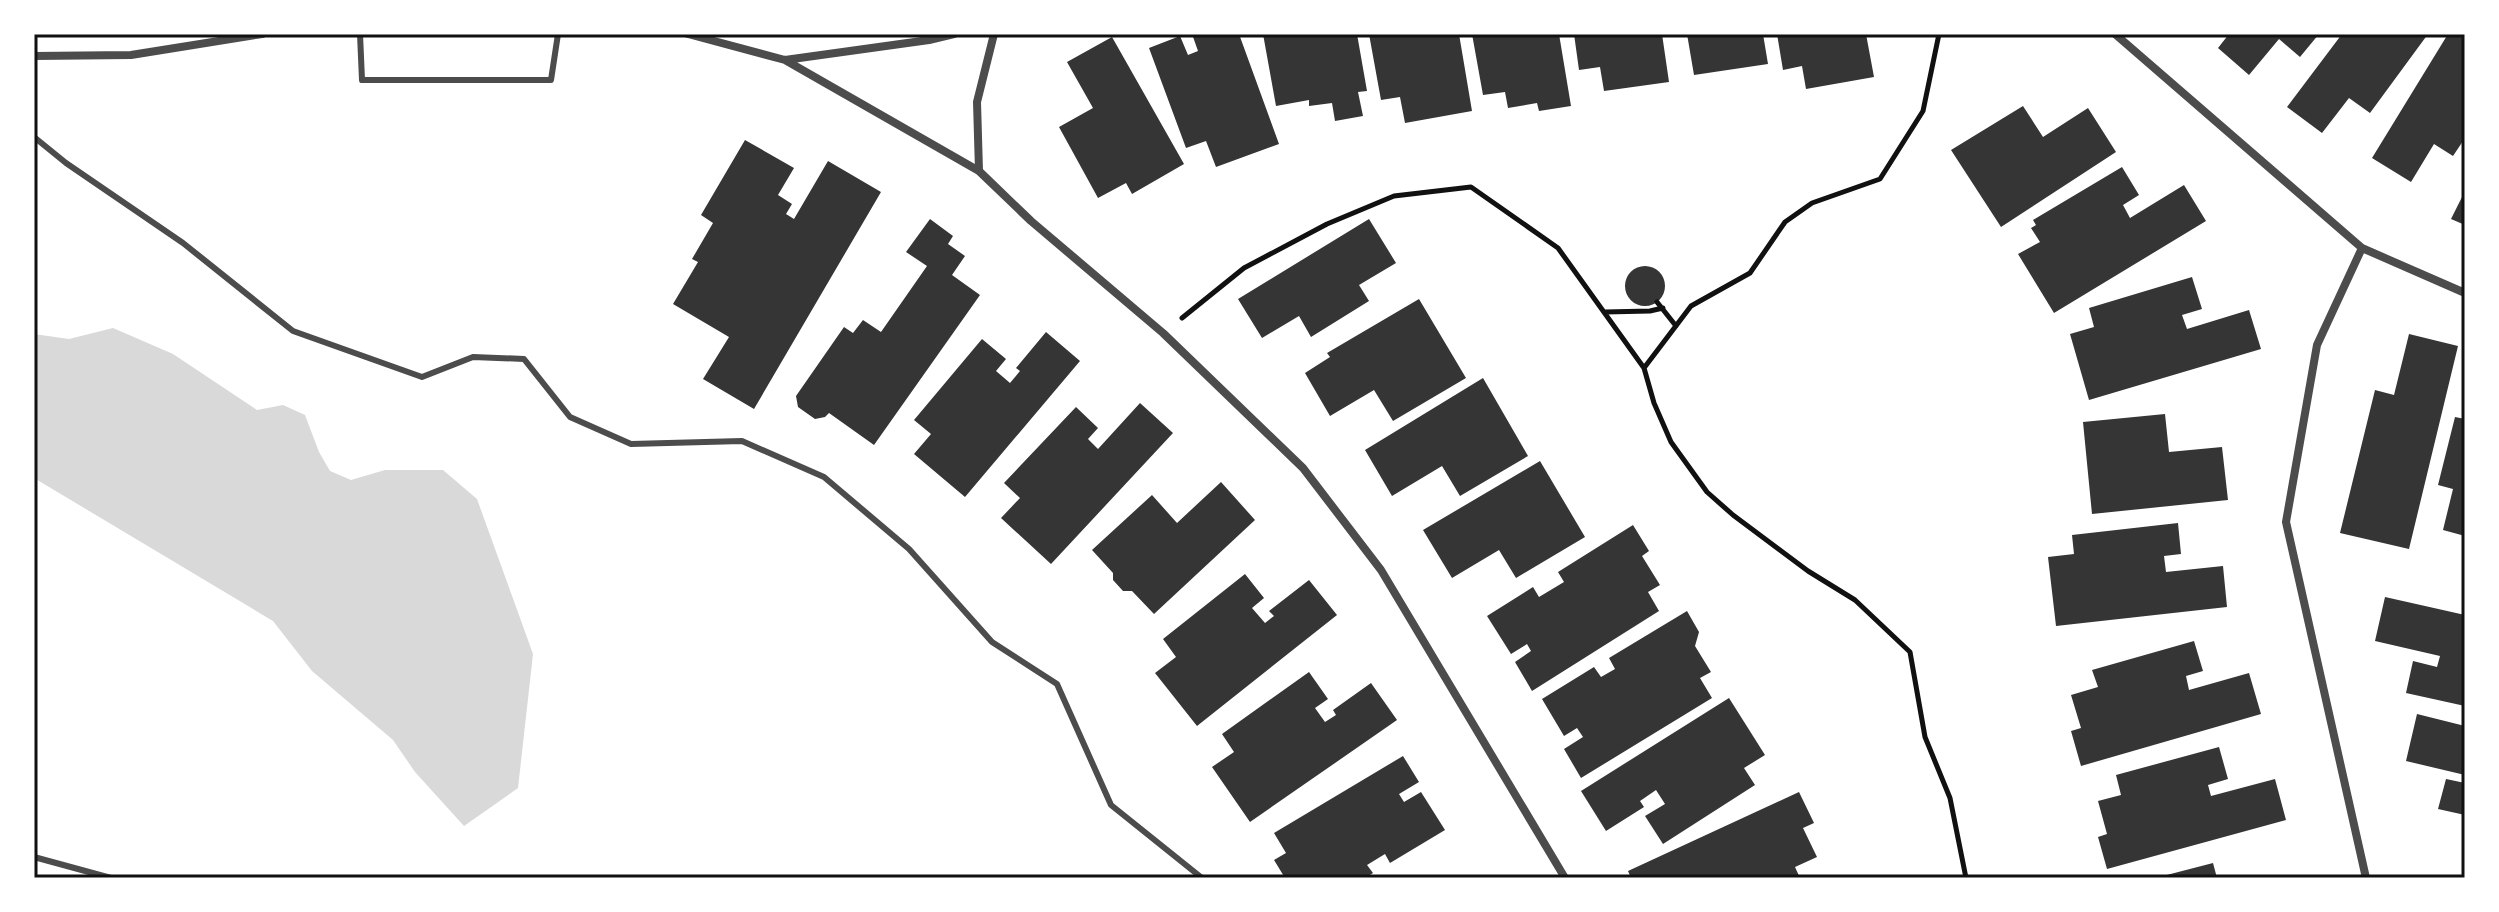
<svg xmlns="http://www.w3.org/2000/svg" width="2499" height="912" viewBox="0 0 2499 912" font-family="'Zilla Slab',serif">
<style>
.water{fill:#d9d9d9}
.building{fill:#353535}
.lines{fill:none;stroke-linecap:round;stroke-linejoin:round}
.path{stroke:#111;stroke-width:5}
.service{stroke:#4c4c4c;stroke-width:6}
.minor{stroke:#4c4c4c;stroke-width:8}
.neatline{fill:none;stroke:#111;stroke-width:3}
</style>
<rect width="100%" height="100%" fill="#fff"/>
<path class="water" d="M113,328L173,354L257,410L283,405L305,415L319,452L330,471L351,480L385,470H443L477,499L533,654L518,788L464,826L415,772L393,740L312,671L273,621L34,478V334L69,339Z"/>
<path class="building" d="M1192,34H1239L1279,144L1216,167L1206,141L1186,148L1149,48L1180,36L1188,55L1198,51Z
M1263,34H1357L1367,91L1358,92L1363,116L1335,121L1332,103L1309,106V100L1276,106Z
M1369,34H1459L1472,111L1405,123L1400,97L1381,100Z
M1472,34H1559L1571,106L1539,111L1537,103L1508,108L1505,92L1483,95Z
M1574,34H1662L1669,82L1604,91L1600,67L1579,70Z
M1687,34H1763L1768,64L1694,75Z
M1777,34H1866L1874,77L1806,89L1802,66L1783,70Z
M2229,34H2319L2300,57L2279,39L2249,75L2218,48Z
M2342,34H2428L2370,113L2349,98L2322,133L2287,107Z
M2448,34H2465V138L2453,156L2434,144L2411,182L2372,158Z
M1112,37L1184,164L1132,194L1126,183L1098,198L1059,127L1093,108L1067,62Z
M2023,106L2043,137L2088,108L2116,152L2001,227L1951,150Z
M745,140L794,168L778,195L792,204L786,214L794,219L828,161L881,192L754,409L703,379L729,337L673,304L698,262L692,259L713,223L701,215Z
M2122,167L2139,195L2123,205L2130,218L2184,185L2206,221L2054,313L2018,254L2040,242L2031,228L2036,225L2033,220Z
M2465,191V225L2451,219Z
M930,219L953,236L948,244L965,256L952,275L980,295L874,445L829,413L825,417L815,419L798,407L796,396L844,327L853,333L863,320L881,332L927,266L906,252Z
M1369,219L1396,263L1359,285L1369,301L1311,337L1299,316L1262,338L1238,299Z
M1625 286a20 20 0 1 1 40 0a20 20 0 1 1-40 0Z
M2192,277L2202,309L2182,315L2187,329L2249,310L2261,349L2089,400L2070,334L2094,327L2089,308Z
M1419,299L1466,378L1393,421L1374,390L1330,416L1305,373L1330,357L1327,353Z
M1046,332L1080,361L965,497L914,454L931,434L914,420L982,339L1006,359L996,371L1010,383L1020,371L1016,368Z
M2409,334L2458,346L2409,549L2340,533L2375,390L2394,395Z
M1483,378L1528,456L1460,496L1442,466L1392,496L1365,450Z
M1140,403L1173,433L1051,564L1001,518L1020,498L1004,483L1076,407L1098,428L1088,439L1098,449Z
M2165,414L2169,452L2222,447L2228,500L2092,514L2083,422Z
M2455,417L2465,419V536L2443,530L2453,489L2438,485Z
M1540,461L1585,537L1516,578L1499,550L1452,578L1423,530Z
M1221,482L1255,520L1154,614L1132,591H1123L1113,580V573L1092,550L1152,495L1177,523Z
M2178,523L2181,554L2164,556L2166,572L2223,566L2227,607L2056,626L2048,557L2074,554L2072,535Z
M1633,525L1649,551L1642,556L1660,585L1648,592L1659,611L1532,691L1515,662L1531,651L1527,644L1511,654L1487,616L1533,587L1539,597L1564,582L1558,572Z
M1245,574L1264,598L1252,608L1265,623L1274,616L1269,611L1309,580L1337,615L1197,726L1155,673L1176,657L1163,639Z
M2385,597L2465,615V706L2406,693L2413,661L2437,667L2440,656L2375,641Z
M1687,611L1699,632L1695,646L1711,672L1700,678L1712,698L1581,778L1564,749L1583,737L1577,728L1564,736L1542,699L1594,667L1601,677L1615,669L1609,658Z
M2194,641L2203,671L2186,676L2189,690L2249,673L2261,714L2081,766L2071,731L2081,728L2071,695L2098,687L2092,670Z
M1309,672L1328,699L1315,708L1325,722L1336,715L1333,710L1371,683L1397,720L1250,822L1212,767L1234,752L1222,734Z
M1729,698L1765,755L1744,768L1755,785L1663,844L1645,816L1665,804L1656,790L1640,801L1644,807L1606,831L1581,791Z
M2417,714L2465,726V775L2406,761Z
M2219,747L2228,779L2208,785L2211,796L2275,779L2286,820L2107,869L2098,837L2107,834L2098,801L2121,795L2116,775Z
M1403,756L1419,782L1399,794L1404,802L1421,792L1445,830L1390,863L1385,854L1367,865L1373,873L1365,878H1285L1274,860L1286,853L1274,833Z
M2446,779L2465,783V815L2438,809Z
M1799,792L1814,823L1803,828L1817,857L1795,867L1800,878H1631L1628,871Z
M2213,863L2217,878H2159V877Z"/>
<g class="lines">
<path class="path" d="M1657,302L1676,326
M1605,312L1650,311L1663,308
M1182,318L1244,268L1327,224L1394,196L1471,187L1558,248L1644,368L1654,403L1671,442L1707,492L1733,515L1808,571L1855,600L1910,652L1925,737L1950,798L1966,878
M1644,368L1691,306L1750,273L1785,222L1812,203L1880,179L1923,111L1939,34"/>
<path class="service" d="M360,34L362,80H551L558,34
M34,137L66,163L183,243L293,331L422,377L473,357L524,359L570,417L631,444L742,441L824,477L909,549L992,642L1057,684L1111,805L1202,878
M34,857L111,878"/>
<path class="minor" d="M688,34L785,60L929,40L954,34
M2115,34L2362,248L2465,293
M34,56L131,55L262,34
M785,60L979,171L1031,221L1163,333L1303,468L1381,570L1565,878
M979,171L977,102L994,34
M2362,248L2317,345L2286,522L2366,878"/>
</g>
<rect width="2499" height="912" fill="none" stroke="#ffffff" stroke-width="72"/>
<rect x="36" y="36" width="2427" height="840" class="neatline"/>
</svg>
